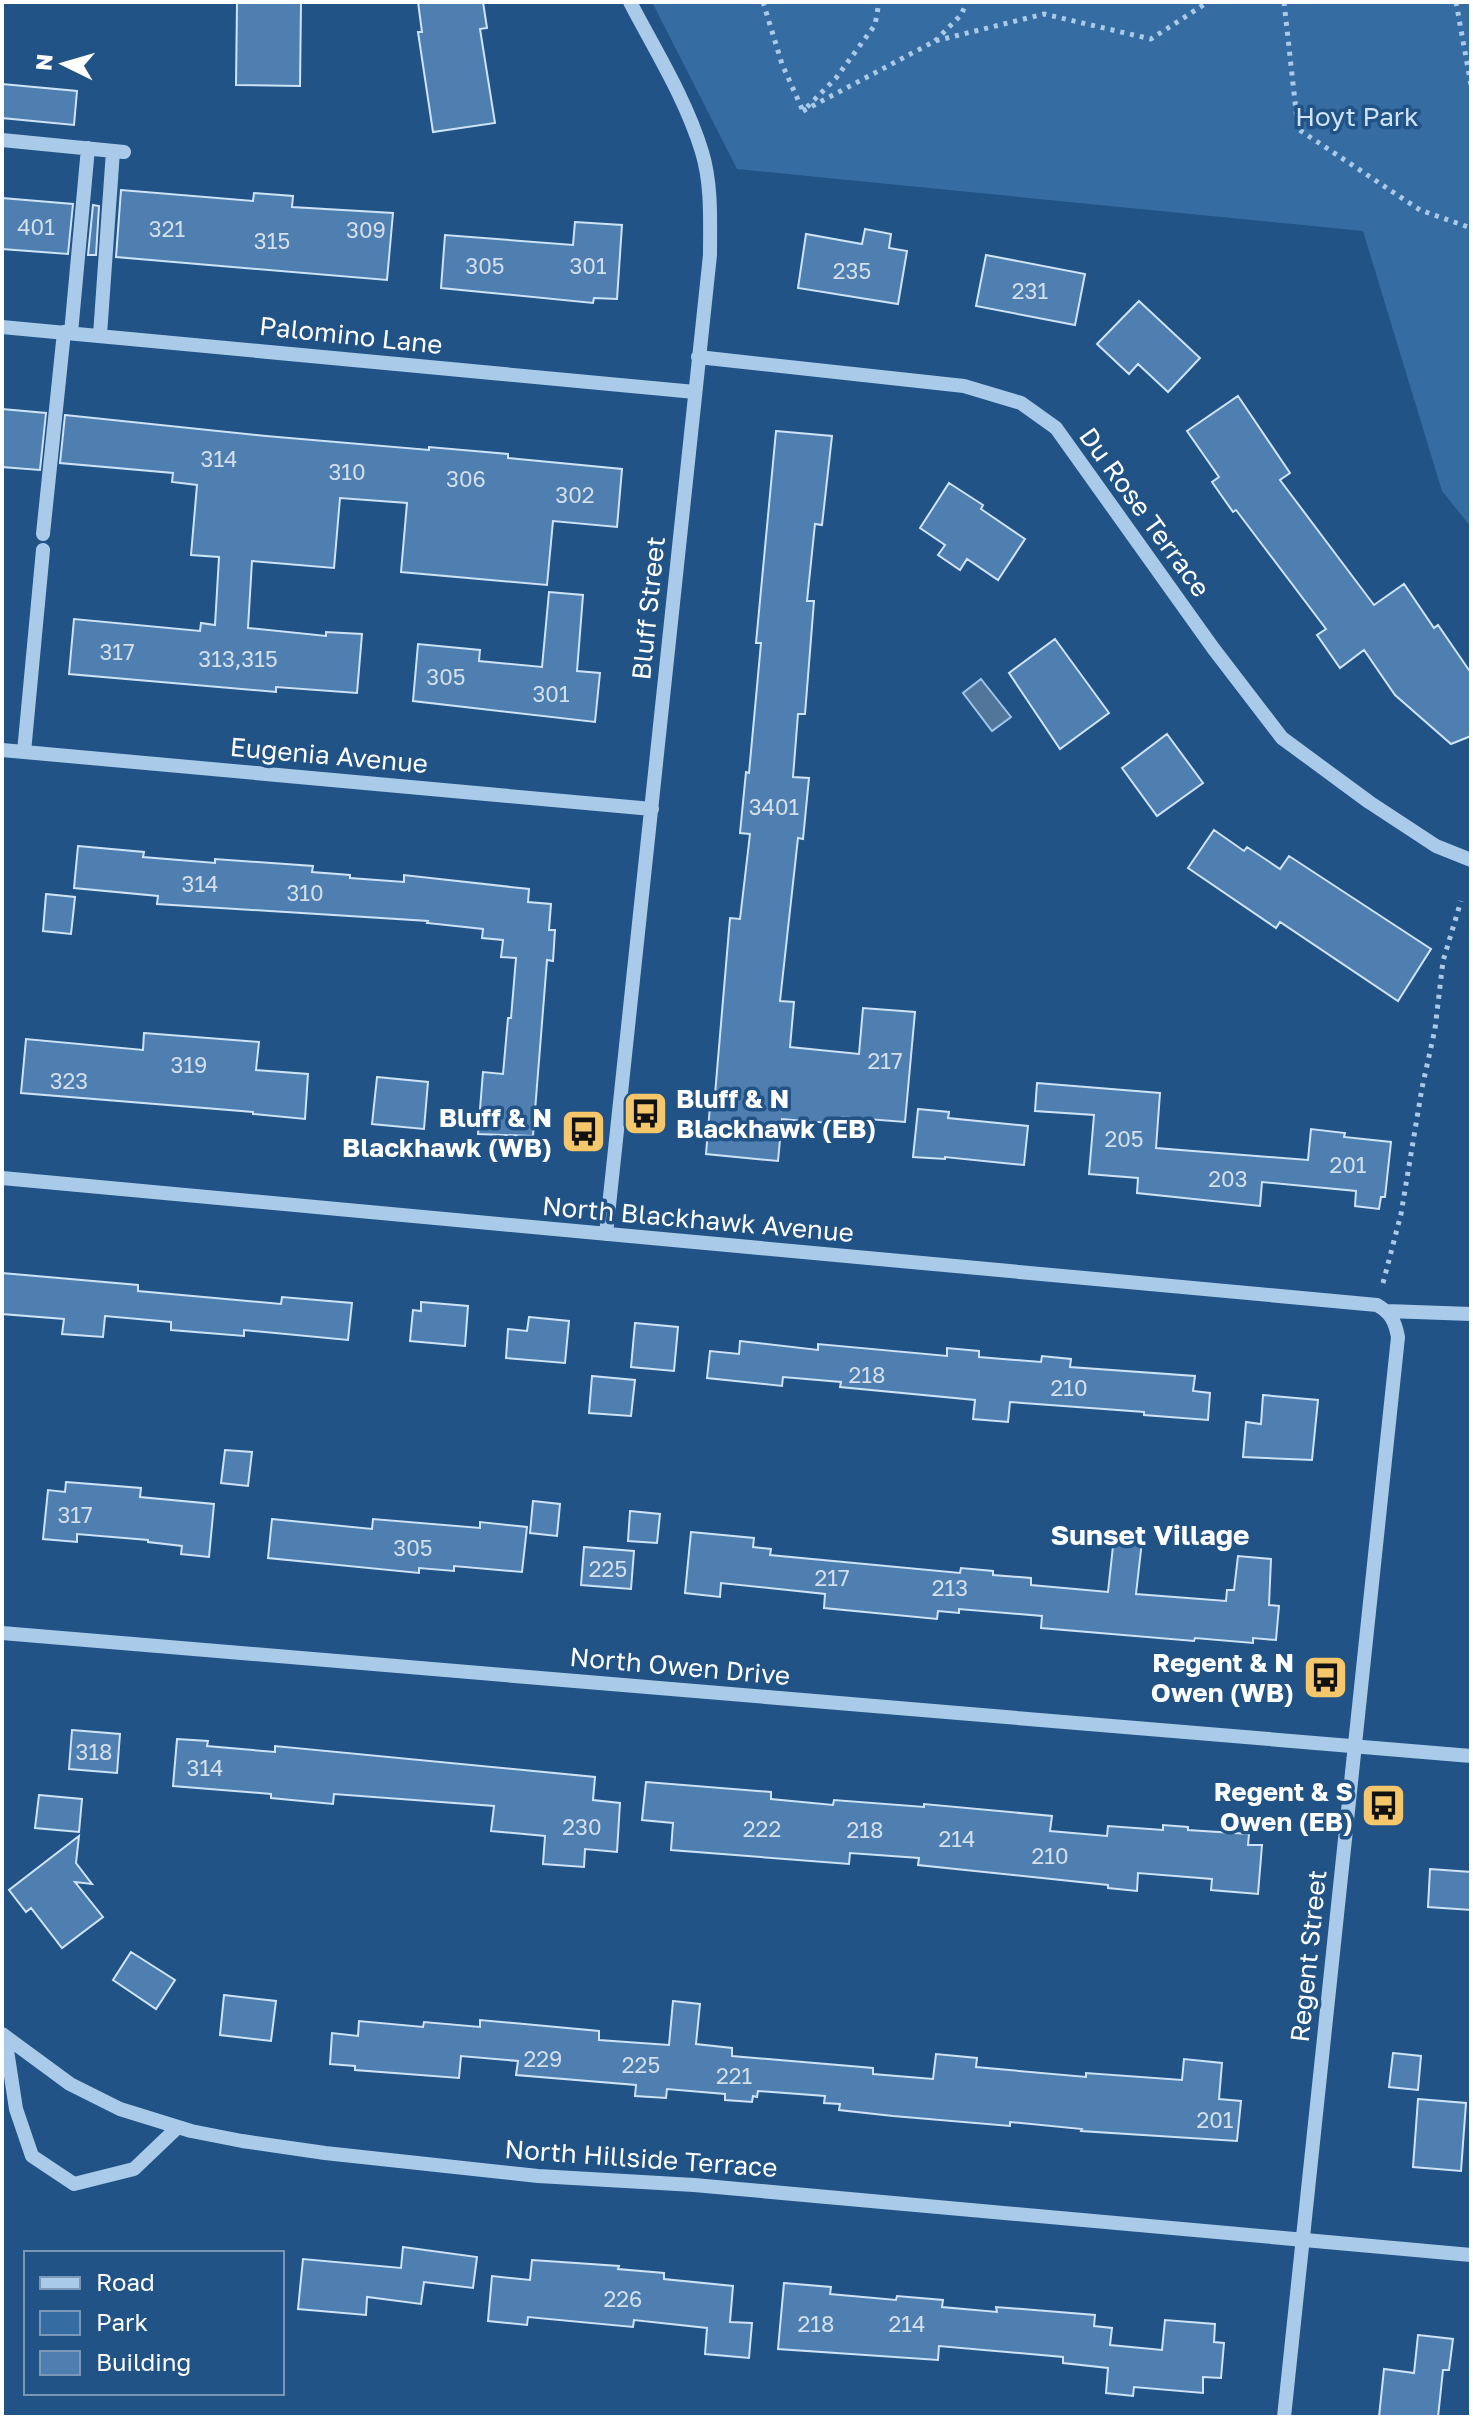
<svg xmlns="http://www.w3.org/2000/svg" width="1473" height="2419" viewBox="0 0 1473 2419" font-family="'Golos Text',sans-serif">
<style>
.green{fill:#356da3}
.water{fill:#52759a;stroke:#9ec6eb;stroke-width:2}
.building{fill:#4e7fb0;stroke:#cee3f7;stroke-width:2}
.lines{fill:none;stroke-linecap:round;stroke-linejoin:round}
.path{stroke:#aacae9;stroke-width:5;stroke-dasharray:4 6;stroke-linecap:butt}
.minor{stroke:#aacae9;stroke-width:14}
.labels{text-anchor:middle;dominant-baseline:central;stroke-width:7;stroke-linejoin:round;paint-order:stroke}
.number-label{font-size:22px;fill:#d3dfeb}
.park-label{font-size:26px;fill:#cee3f7;stroke:#215386}
.street-label{font-size:26px;fill:#fff;stroke:#215386}
.poi-label{font-size:26px;font-weight:bold;fill:#fff;stroke:#215386;text-anchor:end}
.neighbourhood-label{font-size:28px;font-weight:bold;fill:#fff;stroke:#215386}
</style>
<rect width="100%" height="100%" fill="#215386"/>
<path class="green" d="M652,2H1471V527L1442,491L1363,231L737,169Z"/>
<path class="water" d="M981,679L1011,717L992,731L963,693Z"/>
<path class="building" d="M237,2H301L300,86L236,85Z
M418,2H483L487,28L480,29L495,123L433,132L418,32H422Z
M2,84L77,91L74,125L2,118Z
M121,190L253,201L254,193L293,196L292,207L393,213L387,280L116,257Z
M2,198L73,204L68,254L2,249Z
M93,205L99,206L96,255H88Z
M575,222L622,225L617,299L594,298L593,303L441,288L445,235L573,245Z
M865,229L891,234L889,248L907,251L898,304L798,288L806,234L862,244Z
M986,255L1085,274L1075,325L976,306Z
M1139,301L1200,358L1168,392L1138,364L1129,374L1097,344Z
M1238,396L1290,473L1280,480L1374,605L1404,584L1434,628L1438,625L1471,673V736L1451,744L1395,695L1364,650L1340,668L1317,635L1326,629L1236,510L1233,512L1212,482L1219,477L1187,431Z
M2,409L46,413L40,470L2,467Z
M65,415L266,436L429,450V447L508,454V458L622,469L617,527L553,521L547,585L401,572L407,503L340,498L334,568L252,561L248,628L326,636V632L362,634L357,693L276,687V692L69,674L74,619L200,631L201,623L215,625L219,557L191,555L197,485L172,482L173,473L60,463Z
M776,431L832,436L822,525L815,524L807,601H814L805,714H798L793,777L809,778L803,839L798,838L780,1001L794,1002L790,1047L859,1054L863,1008L915,1012L905,1122L842,1117L841,1124L782,1119L778,1161L706,1154L710,1106H714L730,918L740,919L750,834L740,833L746,772L749,773L761,643H756Z
M949,483L983,505L981,509L1025,539L998,580L967,559L960,570L938,555L945,545L920,528Z
M549,592L583,595L577,671L600,673L595,722L413,701L418,644L480,650L479,661L542,667Z
M1055,639L1109,713L1060,749L1009,673Z
M1167,734L1203,783L1157,816L1122,768Z
M1214,830L1244,851L1247,847L1280,869L1289,856L1431,949L1398,1001L1280,922L1276,928L1188,868Z
M78,846L144,852L143,857L215,863V859L313,866L312,872L350,875V878L404,882V875L529,889L528,902L551,904L549,930H555L553,961L547,960L533,1136L478,1134L483,1072L503,1074L508,1018H511L516,958L501,957L503,940L482,938L483,929L427,923L428,921L157,904L158,896L74,888Z
M46,894L75,897L71,934L43,931Z
M144,1033L259,1042L256,1070L308,1074L305,1119L253,1114V1112L21,1093L26,1039L143,1050Z
M377,1077L428,1082L424,1129L372,1124Z
M1037,1083L1160,1093L1156,1148L1308,1160L1311,1129L1345,1133L1344,1137L1391,1142L1385,1197H1381L1379,1209L1355,1206L1356,1191L1262,1182L1260,1206L1137,1193L1138,1178L1089,1174L1094,1115L1035,1111Z
M918,1109L949,1112L948,1118L1028,1126L1024,1165L945,1157V1159L913,1157Z
M2,1273L138,1285V1291L281,1304L282,1297L352,1303L348,1340L244,1330V1336L171,1330V1322L105,1316L103,1337L62,1334L64,1319L2,1314Z
M421,1302L468,1306L465,1346L410,1341L413,1310L421,1311Z
M529,1317L569,1321L565,1363L506,1358L508,1329L527,1331Z
M635,1323L678,1327L674,1371L631,1367Z
M740,1341L818,1350V1344L947,1356V1348L979,1351V1357L1041,1362L1042,1356L1071,1359L1070,1367L1195,1376L1193,1391L1210,1393L1208,1420L1144,1415V1412L1010,1402L1008,1422L973,1419L975,1400L840,1387L841,1382L783,1377L782,1386L707,1378L710,1351L739,1354Z
M592,1376L635,1380L631,1416L589,1413Z
M1263,1395L1318,1400L1312,1460L1243,1457L1246,1422L1261,1424Z
M225,1450L252,1452L248,1486L221,1483Z
M66,1482L141,1488L140,1497L214,1504L209,1557L181,1554L182,1546L148,1542V1540L77,1534V1542L43,1539L48,1490L65,1492Z
M533,1501L560,1504L557,1536L530,1533Z
M630,1511L660,1514L657,1543L628,1541Z
M272,1519L372,1529L373,1519L480,1528V1522L527,1527L522,1572L454,1566V1571L419,1568V1573L268,1558Z
M691,1532L754,1538L753,1547L771,1549L770,1555L960,1573L961,1568L993,1571V1575L1031,1578V1585L1108,1592L1114,1537L1142,1541L1136,1594L1226,1601L1227,1590H1234L1238,1556L1271,1559L1269,1605L1279,1606L1276,1640L1253,1638V1643L1195,1638L1194,1641L1041,1628L1042,1616L959,1609V1613L938,1611L937,1619L824,1608L825,1594L721,1583L720,1597L685,1593Z
M584,1547L634,1551L631,1589L581,1585Z
M72,1730L120,1734L117,1773L69,1769Z
M177,1739L208,1741L207,1746L275,1752V1746L595,1777L593,1800L620,1803L617,1852L585,1849L584,1867L543,1864L545,1836L491,1831L494,1806L334,1794L333,1804L271,1798V1794L173,1786Z
M646,1782L771,1792V1799L833,1805L834,1800L924,1807V1804L1052,1816L1050,1831L1107,1836L1108,1826L1163,1830V1825L1188,1827V1830L1249,1834L1248,1845H1262L1258,1894L1211,1890L1212,1879L1138,1873L1137,1891L1108,1888V1885L918,1865L919,1858L850,1853L849,1864L671,1850L673,1823L642,1820Z
M39,1795L82,1799L79,1832L35,1828Z
M79,1836L76,1863L92,1884L75,1882L103,1917L62,1948L31,1908L26,1912L9,1890Z
M1430,1869L1471,1872V1910L1428,1907Z
M131,1952L175,1980L156,2009L113,1980Z
M224,1995L276,2001L271,2041L220,2035Z
M673,2001L700,2004L696,2044L732,2048V2056L873,2068V2074L933,2079L936,2054L977,2058L976,2067L1086,2077V2073L1182,2080L1184,2059L1222,2063L1219,2099L1241,2101L1237,2141L1081,2131L1082,2129L1010,2122V2126L893,2116L839,2110L840,2104L824,2103L825,2096L758,2091L757,2097L753,2096L752,2102L725,2100V2094L667,2089L666,2098L635,2096L636,2085L516,2075L518,2061L461,2056L459,2078L355,2070V2066L330,2064L332,2033L358,2036L359,2021L423,2027L424,2022L480,2027V2020L599,2031V2040L669,2045Z
M1393,2053L1421,2056L1418,2090L1389,2087Z
M1418,2099L1466,2103L1461,2171L1413,2167Z
M403,2247L477,2257L473,2288L424,2282L421,2304L367,2297L366,2315L298,2309L303,2259L401,2268Z
M532,2260L619,2266L618,2269L664,2273V2279L733,2286L730,2322L752,2323L749,2358L705,2354L707,2328L634,2320L633,2327L528,2317L527,2325L488,2321L492,2276L530,2280Z
M784,2283L831,2287L830,2294L896,2300L897,2296L943,2300L942,2307L997,2312L996,2307L1095,2315L1094,2326L1112,2328L1110,2345L1162,2350L1165,2320L1215,2324L1214,2342L1224,2343L1221,2378L1203,2377V2393L1134,2387L1133,2396L1106,2393L1108,2368L1063,2363V2357L939,2346L938,2360L778,2349Z
M1418,2335L1453,2339L1449,2370H1443L1438,2417H1379L1384,2369L1414,2373Z"/>
<g class="lines">
<path class="path" d="M763,2L782,64L803,111
M1284,2L1298,129L1420,210L1471,228
M1456,2L1471,85
M935,41L961,15L967,2
M807,107L836,78L875,25L879,2
M803,111L935,41L1044,14L1151,39L1208,2
M1383,1283L1401,1214L1422,1088L1435,1029L1443,961L1461,901"/>
<path class="minor" d="M2,140L124,152
M2,327L695,392
M71,333L88,148
M100,335L113,151
M698,357L964,386L1021,403L1056,428L1213,648L1282,738L1369,802L1436,846L1471,860
M43,534L64,332
M2,750L652,809
M24,752L43,550
M2,1178L1377,1305C1391,1313 1395,1321 1398,1337L1284,2417
M606,1234L710,255C710,221 712,185 702,152C686,99 655,50 630,2
M1387,1311L1471,1314
M2,1633L1471,1756
M2,2034L70,2084L120,2109L191,2131L242,2141L325,2153L538,2176L694,2185L1471,2255
M5,2037L16,2109L32,2156L74,2184L134,2169L178,2127"/>
</g>
<defs>
<symbol id="bus-square" viewBox="-11 -11 22 22"><rect x="-9" y="-9" width="18" height="18" rx="4" fill="#f6c66b" stroke="#215386"/><path d="M-5-6H5V4H4V6H2V4H-2V6H-4V4H-5ZM-3.5-4V0h7V-4ZM-3.5 1.2v1.5H-2V1.2ZM2 1.2v1.5H3.5V1.2Z" fill="#111"/></symbol>
</defs>
<g fill-rule="evenodd">
<use href="#bus-square" x="620" y="1088" width="51" height="51"/>
<use href="#bus-square" x="558" y="1106" width="51" height="51"/>
<use href="#bus-square" x="1300" y="1652" width="51" height="51"/>
<use href="#bus-square" x="1358" y="1780" width="51" height="51"/>
</g>
<g class="labels">
<g class="number-label">
<text x="36" y="226">401</text>
<text x="167" y="228">321</text>
<text x="366" y="229">309</text>
<text x="272" y="240">315</text>
<text x="485" y="265">305</text>
<text x="588" y="265">301</text>
<text x="852" y="270">235</text>
<text x="1030" y="290">231</text>
<text x="219" y="458">314</text>
<text x="347" y="471">310</text>
<text x="466" y="478">306</text>
<text x="575" y="494">302</text>
<text x="117" y="651">317</text>
<text x="238" y="658">313,315</text>
<text x="446" y="676">305</text>
<text x="551" y="693">301</text>
<text x="774" y="806">3401</text>
<text x="200" y="883">314</text>
<text x="305" y="892">310</text>
<text x="885" y="1060">217</text>
<text x="189" y="1064">319</text>
<text x="69" y="1080">323</text>
<text x="1124" y="1138">205</text>
<text x="1348" y="1164">201</text>
<text x="1228" y="1178">203</text>
<text x="867" y="1374">218</text>
<text x="1069" y="1387">210</text>
<text x="75" y="1514">317</text>
<text x="413" y="1547">305</text>
<text x="608" y="1568">225</text>
<text x="832" y="1577">217</text>
<text x="950" y="1587">213</text>
<text x="94" y="1751">318</text>
<text x="205" y="1767">314</text>
<text x="582" y="1826">230</text>
<text x="762" y="1828">222</text>
<text x="865" y="1829">218</text>
<text x="957" y="1838">214</text>
<text x="1050" y="1855">210</text>
<text x="543" y="2058">229</text>
<text x="641" y="2064">225</text>
<text x="734" y="2075">221</text>
<text x="1215" y="2119">201</text>
<text x="623" y="2298">226</text>
<text x="816" y="2323">218</text>
<text x="907" y="2323">214</text>
</g>
<g class="park-label">
<text x="1357" y="116">Hoyt Park</text>
</g>
<g class="street-label">
<text transform="translate(351 335) rotate(6)">Palomino Lane</text>
<text transform="translate(1145 512) rotate(54)">Du Rose Terrace</text>
<text transform="translate(648 608) rotate(-84)">Bluff Street</text>
<text transform="translate(329 755) rotate(5)">Eugenia Avenue</text>
<text transform="translate(698 1219) rotate(5)">North Blackhawk Avenue</text>
<text transform="translate(680 1666) rotate(5)">North Owen Drive</text>
<text transform="translate(1308 1956) rotate(-84)">Regent Street</text>
<text transform="translate(641 2158) rotate(4)">North Hillside Terrace</text>
</g>
<g class="poi-label">
<text x="676" y="1098" text-anchor="start">Bluff &amp; N<tspan x="676" dy="30">Blackhawk (EB)</tspan></text>
<text x="552" y="1117">Bluff &amp; N<tspan x="552" dy="30">Blackhawk (WB)</tspan></text>
<text x="1294" y="1662">Regent &amp; N<tspan x="1294" dy="30">Owen (WB)</tspan></text>
<text x="1353" y="1791">Regent &amp; S<tspan x="1353" dy="30">Owen (EB)</tspan></text>
</g>
<g class="neighbourhood-label">
<text x="1150" y="1534">Sunset Village</text>
</g>
</g>
<rect width="1473" height="2419" fill="none" stroke="#ffffff" stroke-width="8"/>
<rect x="24" y="2251" width="260" height="144" fill="#215386" stroke="#7a98b6" stroke-width="2"/>
<rect x="40" y="2277" width="40" height="12" fill="#aacae9" stroke="#7a98b6" stroke-width="2"/>
<text x="96" y="2291" font-size="24" fill="#ffffff">Road</text>
<rect x="40" y="2311" width="40" height="24" fill="#356da3" stroke="#7a98b6" stroke-width="2"/>
<text x="96" y="2331" font-size="24" fill="#ffffff">Park</text>
<rect x="40" y="2351" width="40" height="24" fill="#4e7fb0" stroke="#7a98b6" stroke-width="2"/>
<text x="96" y="2371" font-size="24" fill="#ffffff">Building</text>
<g transform="translate(64 64) rotate(275)" stroke="#215386" stroke-width="6" paint-order="stroke">
<path d="M0-6L14 30L0 20L-14 30Z" fill="#ffffff"/>
<text y="-12" font-size="22" font-weight="bold" text-anchor="middle" fill="#ffffff">N</text>
</g>
</svg>
